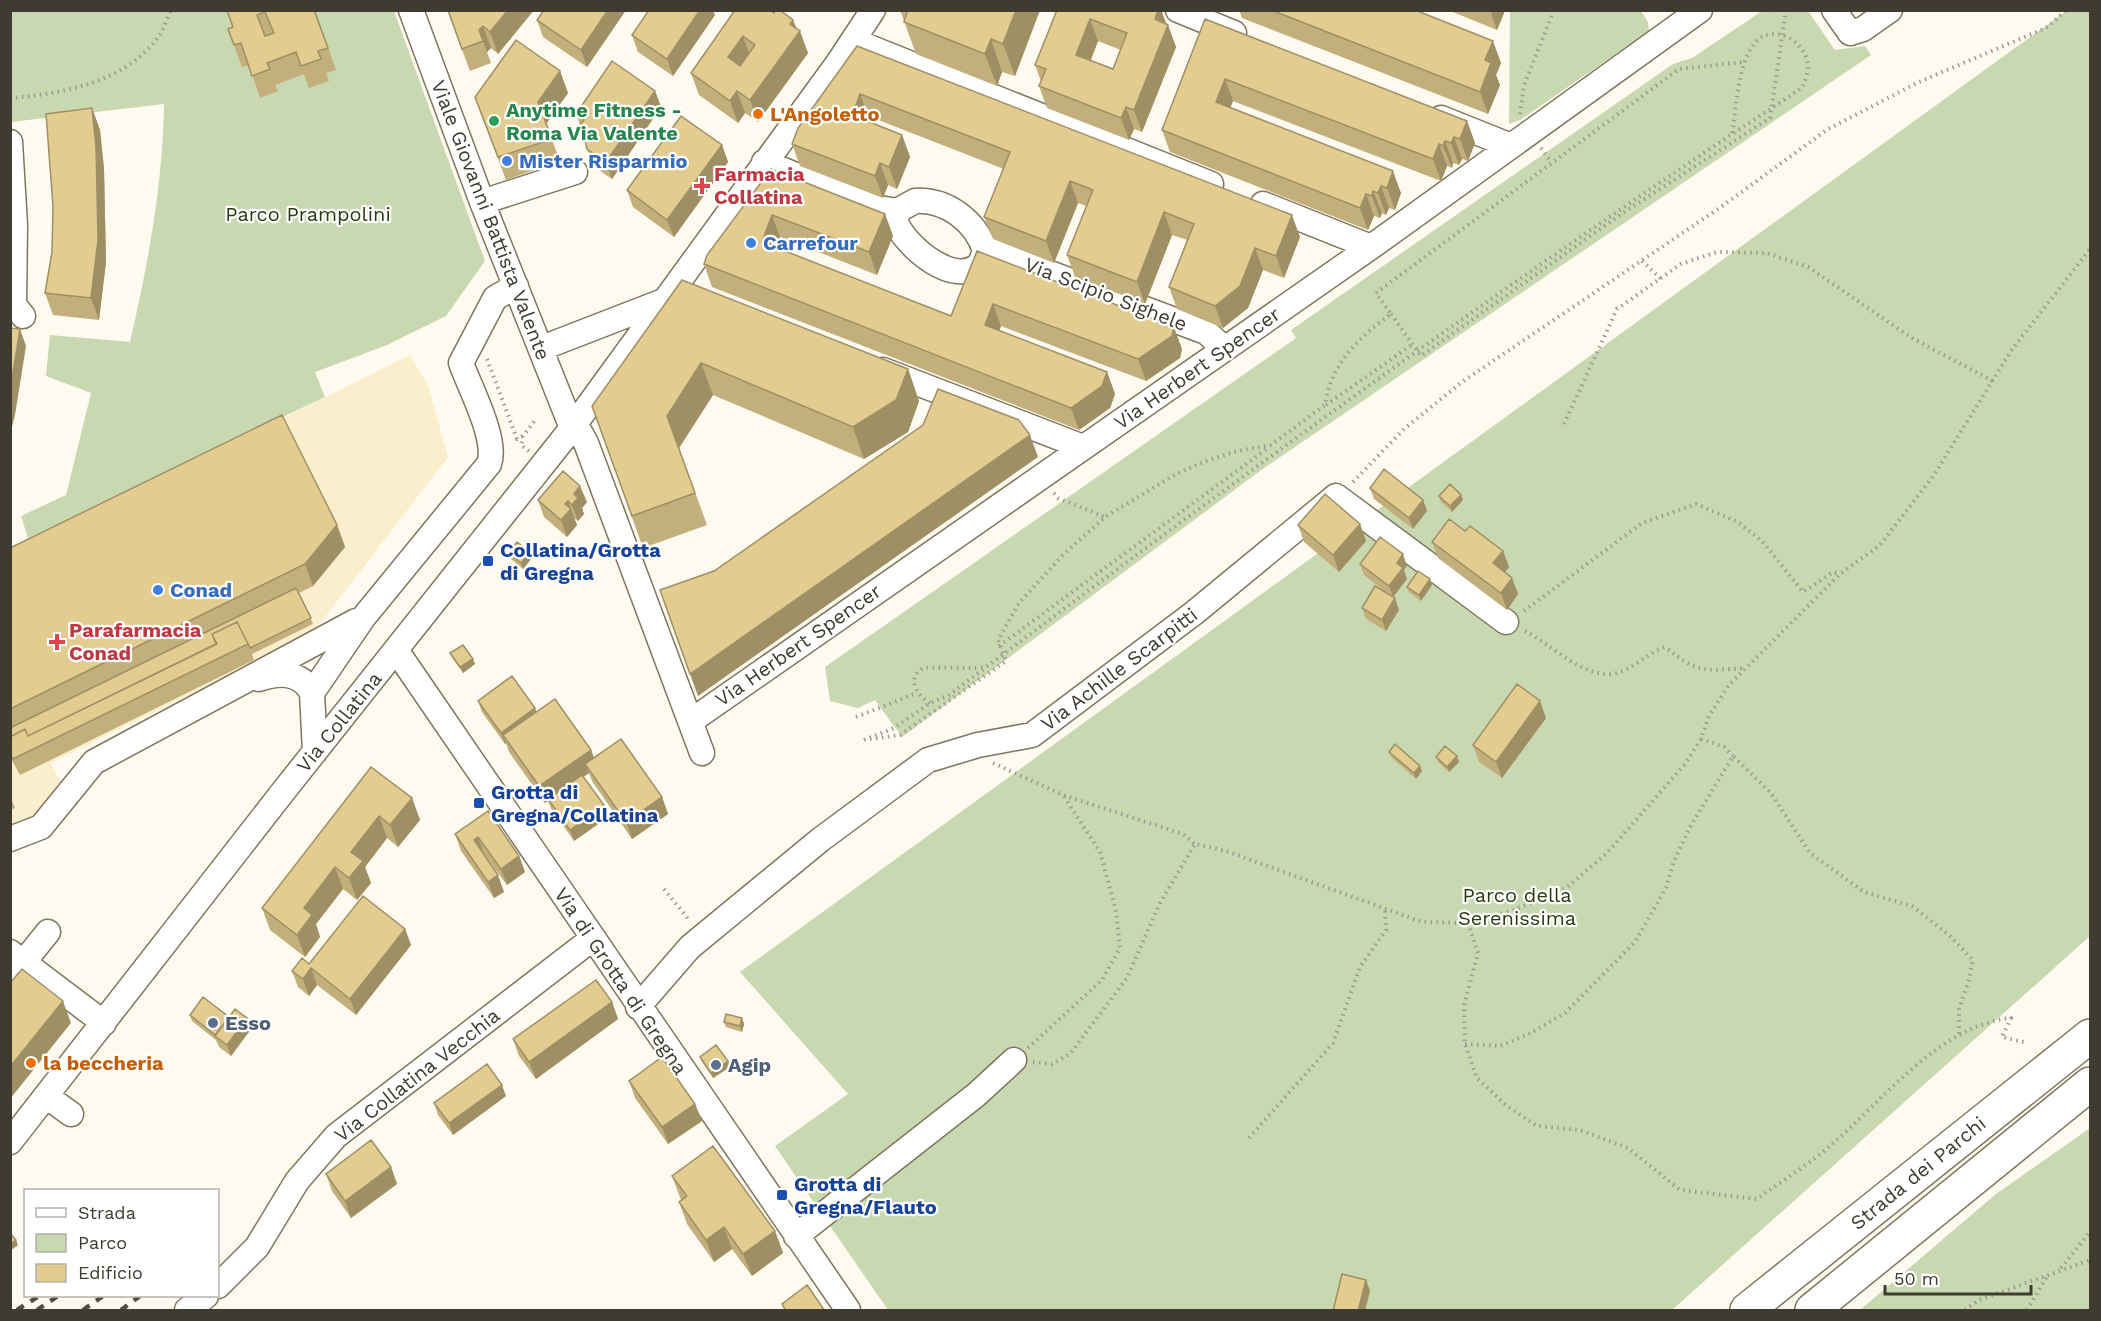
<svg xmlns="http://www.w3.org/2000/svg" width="2101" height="1321" viewBox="0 0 2101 1321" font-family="'Work Sans',sans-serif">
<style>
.built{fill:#fbeecc}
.green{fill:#c8d8b1}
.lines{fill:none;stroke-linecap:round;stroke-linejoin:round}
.minor-casing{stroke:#7f765e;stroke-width:27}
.highway-casing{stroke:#7f765e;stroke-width:36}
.path{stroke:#9e9a90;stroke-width:4;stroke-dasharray:1.5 4.5;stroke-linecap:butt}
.minor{stroke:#fff;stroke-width:24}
.highway{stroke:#fff;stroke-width:33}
.rail{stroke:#524e44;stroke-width:4.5;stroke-dasharray:8 8;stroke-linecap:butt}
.wall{fill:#c3af7c;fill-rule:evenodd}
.shaded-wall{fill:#9f8f65}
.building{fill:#e3cc90;stroke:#9f8f65;stroke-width:1.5;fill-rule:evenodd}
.food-dot{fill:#e8710a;stroke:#fff;stroke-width:2}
.leisure-dot{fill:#2e9e5b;stroke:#fff;stroke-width:2}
.shop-dot{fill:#3f7fe0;stroke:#fff;stroke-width:2}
.health-dot{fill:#e0444e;stroke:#fff;stroke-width:2}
.transit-dot{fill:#1a4fb4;stroke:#fff;stroke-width:2}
.service-dot{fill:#5c6f8a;stroke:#fff;stroke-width:2}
.labels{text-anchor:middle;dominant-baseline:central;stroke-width:4.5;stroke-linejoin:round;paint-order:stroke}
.leisure-label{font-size:20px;font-weight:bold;fill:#27864d;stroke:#fff;text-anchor:start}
.food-label{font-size:20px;font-weight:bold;fill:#c56008;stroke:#fff;text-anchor:start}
.shop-label{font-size:20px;font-weight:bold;fill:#366cbe;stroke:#fff;text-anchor:start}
.health-label{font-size:20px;font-weight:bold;fill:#be3a42;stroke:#fff;text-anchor:start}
.park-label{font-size:20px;fill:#2b390f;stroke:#fff}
.street-label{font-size:20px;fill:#3f3b31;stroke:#fff}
.transit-label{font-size:20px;font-weight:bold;fill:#164399;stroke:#fff;text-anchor:start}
.service-label{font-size:20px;font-weight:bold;fill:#4e5e75;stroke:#fff;text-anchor:start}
</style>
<rect width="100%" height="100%" fill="#fefaef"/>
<path class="built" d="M410,355L428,386L448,457L312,634L51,763L63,787L33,819L11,825V554Z"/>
<path class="green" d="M10,11H394L485,261L446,316L387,345L315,372L325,397L28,538L21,516L66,495L91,393L46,376L50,335L130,342C148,264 163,184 164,104L11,122Z
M1510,11H1641L1648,22L1649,31L1520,120L1509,124Z
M1762,11H1808L1835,50L1865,46L1871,55L1264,468L902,737L875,700L858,708L830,701L825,667L1296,338L1291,330L1673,64L1692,58Z
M2066,11H2090V936L1672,1310H888L775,1146L848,1094L740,972Z
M2090,1128V1310H1860L1996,1194Z"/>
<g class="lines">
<defs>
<path id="minor" d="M411,10L482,202L572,428
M1178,10L1234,33
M1834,10L1850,33L1863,29L1890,10
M854,41L1211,184
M1441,118L1511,146
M10,142L15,225L14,305L23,316
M764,162L874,207L897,211
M915,201C946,199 976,221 985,251L980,264C954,288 907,247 896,223L897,211Z
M482,202L575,172
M1263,204L1371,247
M983,244L1010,258L1206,332L1225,349
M542,348L666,300
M883,370L1083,447
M572,428L580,432L586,443L702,753
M396,650L848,1310
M259,679C279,672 301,671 312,693L315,752
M312,693L363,618L489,464C498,440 470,388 461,363L495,298L516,286
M691,721L1371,247L1700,10
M10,839L41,827L94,762L356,621
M10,952L104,1023
M10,979L48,932
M638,1007L690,947L820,840L928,760L978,745L1032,735L1194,613L1336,496L1506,622
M46,1096L71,1114
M10,1142L282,793L572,428L838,63L873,10
M796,1236L976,1095L1014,1060
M218,1286L257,1247L297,1181L336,1136L592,939
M187,1310L206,1296"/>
<path id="highway" d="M1747,1310L2090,1036
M1812,1310L2090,1084"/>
</defs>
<use href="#minor" class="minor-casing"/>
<use href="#highway" class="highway-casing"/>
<path class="path" d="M10,98C62,94 127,82 159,36C164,29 167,18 171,10
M1520,114L1524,85L1554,10
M1541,148L1551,162
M1642,261L1661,279
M1391,314L1421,356L1620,215L1770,118L1786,10
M487,359L517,439L523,436
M1326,405L1413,344
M1564,424L1617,309L1681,264L1717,252L1767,253L1808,267L1912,338L1993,381
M529,451L521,445L523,436L536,419
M1353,482L1404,429L1462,382L1721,207L1828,129L1919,82L2048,27L2066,10
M1054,493L1058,498L1105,517
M1524,611L1642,523L1696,504L1738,522L1762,541L1803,592L1833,572L1840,574
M1525,631C1551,644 1587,683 1620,672C1635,667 1648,653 1665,647C1698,673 1703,671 1745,668
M999,646L1268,448
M930,703C918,697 906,678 922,669C927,665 970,670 984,667
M856,717L917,693
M870,739L900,735L1006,661L998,640L1019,603L1063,555L1105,517L1176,474L1206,461L1237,451L1271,445L1325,405C1330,365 1360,336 1391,314L1376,293L1679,69L1744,62
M1701,739L1724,747L1733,756
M864,740L894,728L930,703L949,695C1228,485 1510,279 1802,88C1805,81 1808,73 1808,66C1807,41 1771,21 1754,44C1737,67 1737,106 1732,134
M993,763L1063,795L1183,834L1195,844
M664,889L690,921
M1468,923L1478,953L1464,1005L1465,1044L1477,1078L1507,1106L1537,1126L1580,1130L1628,1148L1680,1190L1757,1199C1782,1181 1808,1165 1831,1145C1883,1101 1939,1025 2011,1018L2002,1037L2027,1043
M1465,1044L1500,1046L1529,1034L1565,1013L1635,942L1666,888L1674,861L1689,829L1733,756L1770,792L1810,853L1864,892L1912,906L1949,935L1973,960L1968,983L1959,1009V1036
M1028,1048L1102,980L1120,948L1116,911L1100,852L1063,795
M1033,1062L1052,1064L1070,1054L1127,978L1160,903L1195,844L1226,851L1422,922L1468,923L1514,910L1566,888L1606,854L1685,764L1701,739L1709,716L1729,685L1840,574L1880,545L1934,475L2011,351L2090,249
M1249,1138L1333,1043L1360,967L1386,930L1385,911
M2061,1268L2090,1232
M1965,1310L1979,1300L2090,1260
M2027,1310L2048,1275"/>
<use href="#minor" class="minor"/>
<use href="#highway" class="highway"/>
<path class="rail" d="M17,1310L39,1296
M37,1310L58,1296
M83,1310L103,1296
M121,1310L140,1296"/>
</g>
<path class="wall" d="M227,10H315L336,70L326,73L329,81L309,88L304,74L275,85L278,91L260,98L249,65L242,67L228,29L233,27Z
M447,10H534L498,54L491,48L487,52L491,63L470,71Z
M544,10H626L587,67L543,37L537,20Z
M900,10H1040L1015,76L1002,72L997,86L916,54Z
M1057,10H1161L1176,47L1142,132L1134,129L1129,140L1047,108L1039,86L1041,81L1035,65ZM1098,41L1121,50L1113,69L1091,60Z
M1239,10H1415L1501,63L1496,75L1500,85L1488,114L1242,18Z
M1448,10H1503L1504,13L1497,30Z
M774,13L793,20L808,53L758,122L745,113L738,123L699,95L691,73Z
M715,15L673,76L638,52L632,35Z
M1205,19L1467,121L1475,143L1468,161L1462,159L1459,165L1453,163L1452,168L1447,166L1441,181L1233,101L1230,108L1401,193L1395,210L1389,208L1386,215L1382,213L1380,218L1374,216L1368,230L1170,152L1162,130Z
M857,46L1300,237L1284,278L1263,270L1248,308L1223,328L1177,309L1169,287L1187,240L1172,235L1145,304L1075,277L1067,255L1086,206L1078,203L1054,263L993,239L984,217L1004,169L868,116L866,121L902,135L910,157L897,189L888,185L883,198L800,166L792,144Z
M560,71L568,93L546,124L560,161L506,180L475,97Z
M655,91L661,107L612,179L593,166L587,149L583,132L582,131L576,114Z
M92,108L100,130L104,169L106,262L99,320L53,315L45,293Z
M722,145L728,162L674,237L633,207L627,190Z
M771,169L885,214L893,236L877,275L780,237L776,248L951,316L977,251L1182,349L1180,358L1146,381L1001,326L999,330L1107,372L1115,394L1110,408L1079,430L712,287L704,264Z
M682,280L908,369L919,401L908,432L864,459L713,395L679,448L707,525L643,548L592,406Z
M1370,488L1423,500L1427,511L1413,529L1374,499Z
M1461,495L1463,500L1452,512L1441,502L1439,496Z
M538,500L587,502L582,508L584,514L578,521L574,518L577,525L567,537L544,517Z
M1360,524L1366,541L1339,572L1304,542L1298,525Z
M337,525L345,547L313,586L299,593L313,624L252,654L254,660L20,775L10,757V548Z
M1465,531L1503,551L1509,567L1505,572L1512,578L1518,594L1507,610L1438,558L1432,542Z
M530,552L532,558L523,569L511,559L509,553Z
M1360,564L1407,566L1404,570L1407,579L1393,597L1399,610L1386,631L1366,619L1362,608L1391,596L1364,575Z
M1432,585L1421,601L1409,592L1407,587Z
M450,653L475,664L463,673L453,659Z
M478,701L537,712L591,750L594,758L662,797L668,814L632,839L592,781L589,773L583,777L604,805L608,817L574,841L552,810L548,801L545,803L509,752L506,743L505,744L482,712Z
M1546,718L1502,778L1479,762L1473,745Z
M1389,752L1422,771L1416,779L1391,757Z
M1457,756L1459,762L1449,772L1438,762L1436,757Z
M371,767L412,798L420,820L398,847L387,838L365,867L371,883L357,900L343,889L316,924L320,937L305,957L270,930L262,908Z
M10,796L15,808L10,810Z
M488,811L519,856L525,872L507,885L484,854H483L504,892L494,898L461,851L455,834Z
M405,929L411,945L356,1015L317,985L309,996L298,987L292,971Z
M612,1002L618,1019L536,1079L519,1056L513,1039Z
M190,1015L229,1017L251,1029L231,1056L219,1047L216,1040L192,1021Z
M742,1018L744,1024L742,1032L726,1027L724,1022Z
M700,1057L728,1061L730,1067L713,1078L702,1062Z
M629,1081L695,1104L702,1121L668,1144L635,1098Z
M506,1096L453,1135L438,1115L434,1103Z
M391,1167L397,1184L351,1218L332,1191L326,1174Z
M672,1176L775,1231L783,1253L752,1276L732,1249L714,1262L687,1224L679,1202L681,1200Z"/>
<path class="shaded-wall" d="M508,10H534L498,54L490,32Z
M608,10H626L587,67L581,50Z
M700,10H713L715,15L673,76L667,59Z
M1016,10H1040L1015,76L1003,44Z
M1158,10H1161L1167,27L1168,25L1176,47L1142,132L1134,110L1155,19Z
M1490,10H1503L1504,13L1497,30Z
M1090,19L1098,41L1084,77L1076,55Z
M793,20L798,34L800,31L808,53L758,122L750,100Z
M483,26L491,48L487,52L479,30Z
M743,36L751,58L736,79L728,57Z
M991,39L1002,72L997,86L985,54Z
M1493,41L1501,63L1496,75L1500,85L1488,114L1480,92L1485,60Z
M560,71L568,93L546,124L538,102Z
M1225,79L1233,101L1224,124L1216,102Z
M655,91L661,107L612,179L606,162Z
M737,91L745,113L738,123L730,101Z
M860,94L868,116L860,137L852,115Z
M1126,107L1134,129L1129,140L1121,118Z
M92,108L100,130L104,169L106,262L99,320L91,298Z
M1467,121L1475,143L1468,161L1460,139Z
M902,135L910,157L897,189L889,167Z
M1454,137L1462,159L1459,165L1451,143Z
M1445,141L1453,163L1452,168L1443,146Z
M1439,144L1447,166L1441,181L1433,159Z
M722,145L728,162L674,237L667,220Z
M880,163L888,185L883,198L875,176Z
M1393,171L1401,193L1395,210L1387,188Z
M1070,181L1078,203L1054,263L1046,241Z
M1381,186L1389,208L1386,215L1378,193Z
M1373,191L1382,213L1380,218L1372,196Z
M1366,194L1374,216L1368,230L1360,208Z
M1164,212L1172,235L1145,304L1137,282Z
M885,214L893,236L877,275L869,252Z
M772,215L780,237L770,264L762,242Z
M1292,215L1300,237L1284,278L1276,256Z
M1255,248L1263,270L1248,308L1223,328L1215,306Z
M993,304L1001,326L993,347L985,325Z
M1174,327L1182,349L1180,358L1146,381L1138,359Z
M20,329L26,346L15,415L10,435V391Z
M701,363L713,395L679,448L667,416Z
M908,369L919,401L908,432L864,459L853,427Z
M1107,372L1115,394L1110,408L1079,430L1071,408Z
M1030,435L1038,457L698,696L690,674Z
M580,486L587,502L582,508L584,514L578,521L572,505L574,494Z
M1461,495L1463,500L1452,512L1450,506Z
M1423,500L1427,511L1413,529L1409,518Z
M568,501L577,525L567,537L561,520L565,504Z
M1360,524L1366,541L1339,572L1333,555Z
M337,525L345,547L313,586L305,564Z
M1503,551L1509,567L1499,580L1493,563Z
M530,552L532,558L523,569L521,563Z
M1403,554L1407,566L1404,570L1407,579L1393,597L1389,586L1397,563Z
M1512,578L1518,594L1507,610L1501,593Z
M1430,579L1432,585L1421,601L1419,595Z
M1395,598L1399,610L1386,631L1382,620Z
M473,659L475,664L463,673L460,667Z
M1540,701L1546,718L1502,778L1496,762Z
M535,708L539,719L503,735L506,743L505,744L501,733Z
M591,750L597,767L585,764L589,773L545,803L539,786Z
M1457,756L1459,762L1449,772L1447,767Z
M1420,766L1422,771L1416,779L1414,773Z
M662,797L668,814L632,839L626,822Z
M412,798L420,820L398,847L390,825Z
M604,805L608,817L574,841L570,830Z
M379,816L387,838L365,867L371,883L357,900L349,878L351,852Z
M478,837L484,854L480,857L474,840Z
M519,856L525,872L507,885L501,869Z
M335,867L343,889L316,924L320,937L305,957L297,935L304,908Z
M498,875L504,892L494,898L488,882Z
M405,929L411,945L356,1015L350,999Z
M311,968L317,985L309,996L303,979Z
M63,1001L71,1023L10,1099V1067Z
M612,1002L618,1019L536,1079L529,1062Z
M247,1018L251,1029L231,1056L227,1045Z
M742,1018L744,1024L742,1032L740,1026Z
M728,1061L730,1067L713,1078L711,1073Z
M502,1085L506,1096L453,1135L449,1123Z
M695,1104L702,1121L668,1144L662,1127Z
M391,1167L397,1184L351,1218L345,1201Z
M724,1227L732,1249L714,1262L706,1240Z
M775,1231L783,1253L752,1276L743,1254Z
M16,1240L18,1245L10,1251V1244Z
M1366,1280L1370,1291L1365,1311H1358Z"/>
<path class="building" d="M227,10H314L328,48L318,51L321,59L301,66L296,52L267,63L270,69L252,76L241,43L234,45L228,29L233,27ZM265,12L274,33L265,36L257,15Z
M448,10H508L490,32L483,26L479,30L483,41L462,49Z
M544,10H608L581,50L537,20Z
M649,10H700L667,59L632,35Z
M735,10H770L774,13L775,10H780L793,20L790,24L800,31L750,100L737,91L730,101L691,73ZM743,36L755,45L740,66L728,57Z
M1016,10L1003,44L991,39L985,54L904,22L908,10Z
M1057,10H1158L1155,19L1168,25L1134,110L1126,107L1121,118L1039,86L1046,69L1035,65ZM1090,19L1127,33L1113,69L1076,55Z
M1271,10H1415L1493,41L1485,60L1491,63L1480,92Z
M1205,19L1467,121L1460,139L1454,137L1451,143L1445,141L1443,146L1439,144L1433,159L1225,79L1216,102L1393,171L1387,188L1381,186L1378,193L1373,191L1372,196L1366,194L1360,208L1162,130Z
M516,40L560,71L538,102L552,139L498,157L475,97Z
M857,46L1292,215L1276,256L1255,248L1240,286L1215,306L1169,287L1194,224L1164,212L1137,282L1067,255L1093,190L1070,181L1046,241L984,217L1010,152L860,94L852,115L902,135L889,167L880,163L875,176L792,144L798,128Z
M612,61L655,91L606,162L587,149L581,124L584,120L576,114Z
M92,108L96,147L98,240L91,298L45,293L52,252L53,206L46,114Z
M681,116L722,145L667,220L627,190Z
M771,169L885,214L869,252L772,215L762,242L951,316L977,251L1174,327L1172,336L1138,359L993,304L985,325L1107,372L1102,386L1071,408L704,264L707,255Z
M682,280L908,369L896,400L853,427L701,363L667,416L695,493L632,516L592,406Z
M10,328L20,329L10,391Z
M938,389L1019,420L1030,435L690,674L660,590L714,571L923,425Z
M282,415L337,525L305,564L10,709V548Z
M1384,469L1423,500L1409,518L1370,488Z
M563,471L580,486L574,494L578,498L572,505L568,501L565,504L571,509L561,520L538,500Z
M1450,484L1461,495L1450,506L1439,496Z
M1325,494L1360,524L1333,555L1298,525Z
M1449,519L1465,531L1470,526L1503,551L1493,563L1512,578L1501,593L1432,542Z
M1380,537L1403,554L1397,563L1403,568L1389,586L1360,564Z
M517,542L530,552L521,563L509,553Z
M1418,571L1430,579L1419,595L1407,587Z
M1375,586L1395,598L1382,620L1362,608Z
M296,588L311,618L250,648L237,622L212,634L216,644L28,736L25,729L10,737V728Z
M237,622L248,644L13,759L10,753V737L25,729L28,736L217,644L212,634Z
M463,645L473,659L460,667L450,653Z
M512,676L535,708L501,733L478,701Z
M1517,684L1540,701L1496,762L1473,745Z
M555,699L591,750L539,786L503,735Z
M621,739L662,797L626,822L585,764Z
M1395,744L1420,766L1414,773L1389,752Z
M1445,746L1457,756L1447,767L1436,757Z
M371,767L412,798L390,825L379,816L351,852L363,861L349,878L335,867L304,908L312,915L297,935L262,908Z
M582,775L604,805L570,830L548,799Z
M488,811L519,856L501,869L478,837L474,840L498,875L488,882L455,834Z
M363,896L405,929L350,999L311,968L303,979L292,971L302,958L309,964Z
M22,969L63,1001L10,1067V983Z
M596,980L612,1002L529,1062L513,1039Z
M203,997L229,1017L215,1035L190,1015Z
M235,1009L247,1018L227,1045L215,1036Z
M726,1014L742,1018L740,1026L724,1022Z
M716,1045L728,1061L711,1073L700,1057Z
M662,1057L695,1104L662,1127L629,1081Z
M487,1064L502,1085L449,1123L434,1103Z
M371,1140L391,1167L345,1201L326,1174Z
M713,1146L775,1231L743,1254L724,1227L706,1240L679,1202L687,1196L672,1176Z
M10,1233L16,1240L10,1244Z
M1342,1274L1366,1280L1358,1311H1333Z
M807,1285L825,1311H786L782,1304Z"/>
<g class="food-dot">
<circle cx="758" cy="114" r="6"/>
<circle cx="31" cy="1063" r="6"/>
</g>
<circle class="leisure-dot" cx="494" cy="121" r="6"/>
<g class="shop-dot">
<circle cx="507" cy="161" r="6"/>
<circle cx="751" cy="243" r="6"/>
<circle cx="158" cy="590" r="6"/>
</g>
<g class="health-dot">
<path d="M699 177h6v6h6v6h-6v6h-6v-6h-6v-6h6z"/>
<path d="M54 633h6v6h6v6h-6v6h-6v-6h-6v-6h6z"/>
</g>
<g class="transit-dot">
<rect x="482" y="555" width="12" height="12" rx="3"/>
<rect x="473" y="797" width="12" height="12" rx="3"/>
<rect x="776" y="1189" width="12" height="12" rx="3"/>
</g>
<g class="service-dot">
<circle cx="213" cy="1023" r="6"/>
<circle cx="716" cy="1065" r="6"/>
</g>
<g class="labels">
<g class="leisure-label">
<text x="506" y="110">Anytime Fitness -<tspan x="506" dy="23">Roma Via Valente</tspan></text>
</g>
<g class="food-label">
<text x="770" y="114">L'Angoletto</text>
<text x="43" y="1063">la beccheria</text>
</g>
<g class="shop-label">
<text x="519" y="161">Mister Risparmio</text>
<text x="763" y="243">Carrefour</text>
<text x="170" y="590">Conad</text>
</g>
<g class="health-label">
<text x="714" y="174">Farmacia<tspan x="714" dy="23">Collatina</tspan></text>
<text x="69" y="630">Parafarmacia<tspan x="69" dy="23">Conad</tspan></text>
</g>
<g class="park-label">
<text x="308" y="214">Parco Prampolini</text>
<text x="1517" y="895">Parco della<tspan x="1517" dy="23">Serenissima</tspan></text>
</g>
<g class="street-label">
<text transform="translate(491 220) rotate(69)">Viale Giovanni Battista Valente</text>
<text transform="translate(1106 294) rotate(21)">Via Scipio Sighele</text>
<text transform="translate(1197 368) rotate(-35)">Via Herbert Spencer</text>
<text transform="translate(798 645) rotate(-35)">Via Herbert Spencer</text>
<text transform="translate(1119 669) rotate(-37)">Via Achille Scarpitti</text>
<text transform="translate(339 722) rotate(-51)">Via Collatina</text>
<text transform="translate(621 981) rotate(56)">Via di Grotta di Gregna</text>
<text transform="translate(417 1075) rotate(-38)">Via Collatina Vecchia</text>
<text transform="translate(1918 1173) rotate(-39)">Strada dei Parchi</text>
</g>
<g class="transit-label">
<text x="500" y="550">Collatina/Grotta<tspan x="500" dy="23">di Gregna</tspan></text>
<text x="491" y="792">Grotta di<tspan x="491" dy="23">Gregna/Collatina</tspan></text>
<text x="794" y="1184">Grotta di<tspan x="794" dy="23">Gregna/Flauto</tspan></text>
</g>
<g class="service-label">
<text x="225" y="1023">Esso</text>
<text x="728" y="1065">Agip</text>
</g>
</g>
<rect width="2101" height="1321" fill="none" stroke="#3f3b31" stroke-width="24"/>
<rect x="24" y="1189" width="195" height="108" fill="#ffffff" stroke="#b2b1ad" stroke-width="1.5"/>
<rect x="36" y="1208" width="30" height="9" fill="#ffffff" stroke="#b2b1ad" stroke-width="1.5"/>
<text x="78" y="1219" font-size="18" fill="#3f3b31">Strada</text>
<rect x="36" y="1234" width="30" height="18" fill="#c8d8b1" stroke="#b2b1ad" stroke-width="1.5"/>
<text x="78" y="1249" font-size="18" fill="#3f3b31">Parco</text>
<rect x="36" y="1264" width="30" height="18" fill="#e3cc90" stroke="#b2b1ad" stroke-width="1.5"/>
<text x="78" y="1279" font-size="18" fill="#3f3b31">Edificio</text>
<path d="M1885 1285v9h146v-9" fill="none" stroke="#3f3b31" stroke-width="3"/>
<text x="1894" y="1285" font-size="18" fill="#3f3b31" stroke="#ffffff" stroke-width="4.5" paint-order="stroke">50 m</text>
</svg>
